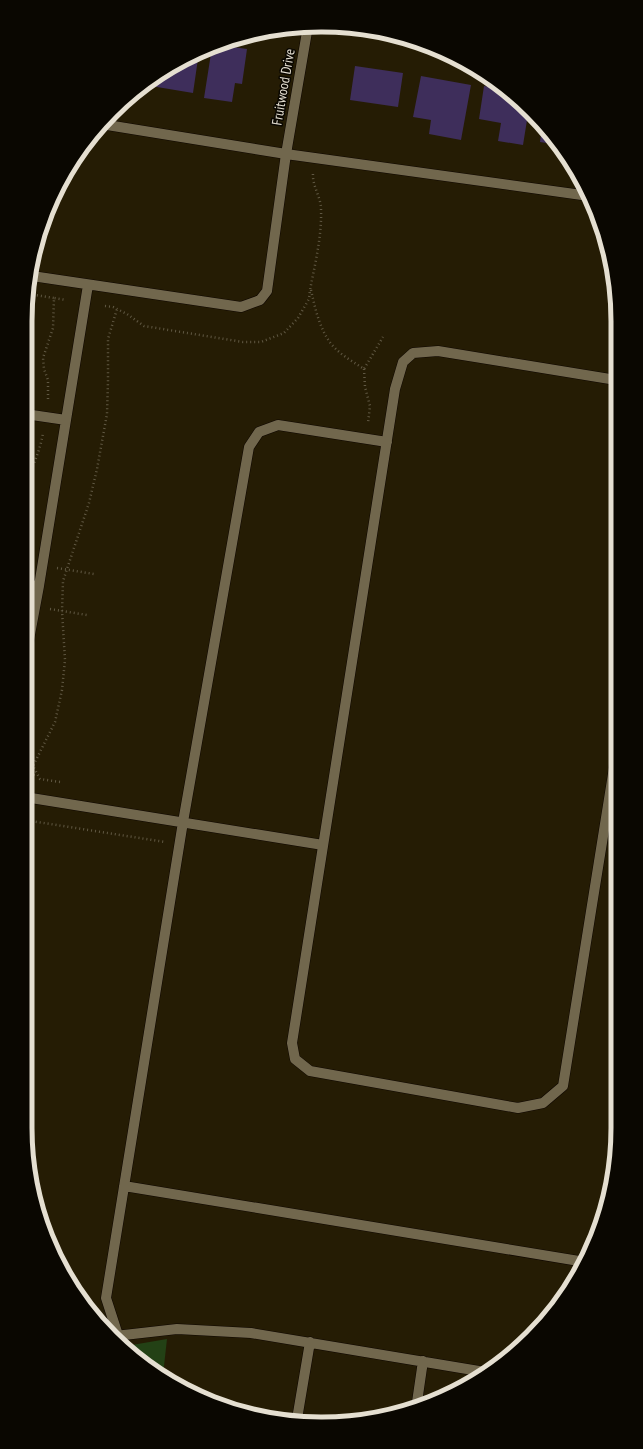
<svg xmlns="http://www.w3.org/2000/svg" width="643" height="1449" viewBox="0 0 643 1449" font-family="'PT Sans Narrow',sans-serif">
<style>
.green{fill:#234115}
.building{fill:#3e2e5b}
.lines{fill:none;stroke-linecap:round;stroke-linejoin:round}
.minor-casing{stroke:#0e0600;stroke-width:11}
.path{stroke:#605843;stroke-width:2.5;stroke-dasharray:1 3;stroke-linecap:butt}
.minor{stroke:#71674d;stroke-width:10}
.labels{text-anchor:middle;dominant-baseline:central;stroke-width:3;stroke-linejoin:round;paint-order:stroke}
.street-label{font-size:14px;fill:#e5dfd1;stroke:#0a0701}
.rim{fill:none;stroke:#e5dfd1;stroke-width:5}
</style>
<rect width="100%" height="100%" fill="#251c04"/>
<path class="green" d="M167,1339L163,1375L126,1346Z"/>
<path class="building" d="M219,45L247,49L242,84L235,83L232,102L204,98L212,47Z
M199,52L193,93L145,85V84L191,55Z
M355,66L403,73L398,107L350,100Z
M421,76L471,85L461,140L429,134L431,120L413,117Z
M484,86L501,89L528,114L523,145L498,141L501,123L479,119Z
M542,127L557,141L559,145L540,142Z"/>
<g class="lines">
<defs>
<path id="minor" d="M101,124L286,154L589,196
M32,276L241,307L260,300L267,291L286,154L308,26
M616,380L438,351L413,353L403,362L395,389L292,1043L295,1059L310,1071L518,1108L543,1103L563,1086L617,749
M25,414L66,420
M25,585L39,586
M25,661L39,586L88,285
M25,797L323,845
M124,1186L585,1262
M118,1335L106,1298L183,822L249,447L259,432L278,425L387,442
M115,1336L177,1329L251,1333L485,1372
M416,1409L423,1361
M297,1419L310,1342"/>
</defs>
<use href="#minor" class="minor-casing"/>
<path class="path" d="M311,290C315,308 319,326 329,341C337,353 352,361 364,369L383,337
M29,294L54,298
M105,306L113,307L127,314L144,326L243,342H261L284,333L298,318L309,299L310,290C315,264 322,236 321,209C321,197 312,186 313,173
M364,369L365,387L370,406L368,423
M48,399V380L44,369L43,358L53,328L54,298L66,300
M25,489C30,470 40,453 43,433
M57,568L94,574
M50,609L87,615
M31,778L36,772
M60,782L40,779L33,766L55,722L62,690L65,660L62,611L63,581L89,503L97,469L107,414L108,381V339L117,309
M25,825L31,821L165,842"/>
<use href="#minor" class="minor"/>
</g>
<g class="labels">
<g class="street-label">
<text transform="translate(283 87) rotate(-80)">Fruitwood Drive</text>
</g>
</g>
<path d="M0 0H643V1449H0ZM321 32H322A289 289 0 0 1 611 321V1128A289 289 0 0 1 322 1417H321A289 289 0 0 1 32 1128V321A289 289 0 0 1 321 32Z" fill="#0a0701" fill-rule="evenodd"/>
<path class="rim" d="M321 32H322A289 289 0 0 1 611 321V1128A289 289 0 0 1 322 1417H321A289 289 0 0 1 32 1128V321A289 289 0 0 1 321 32Z"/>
</svg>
